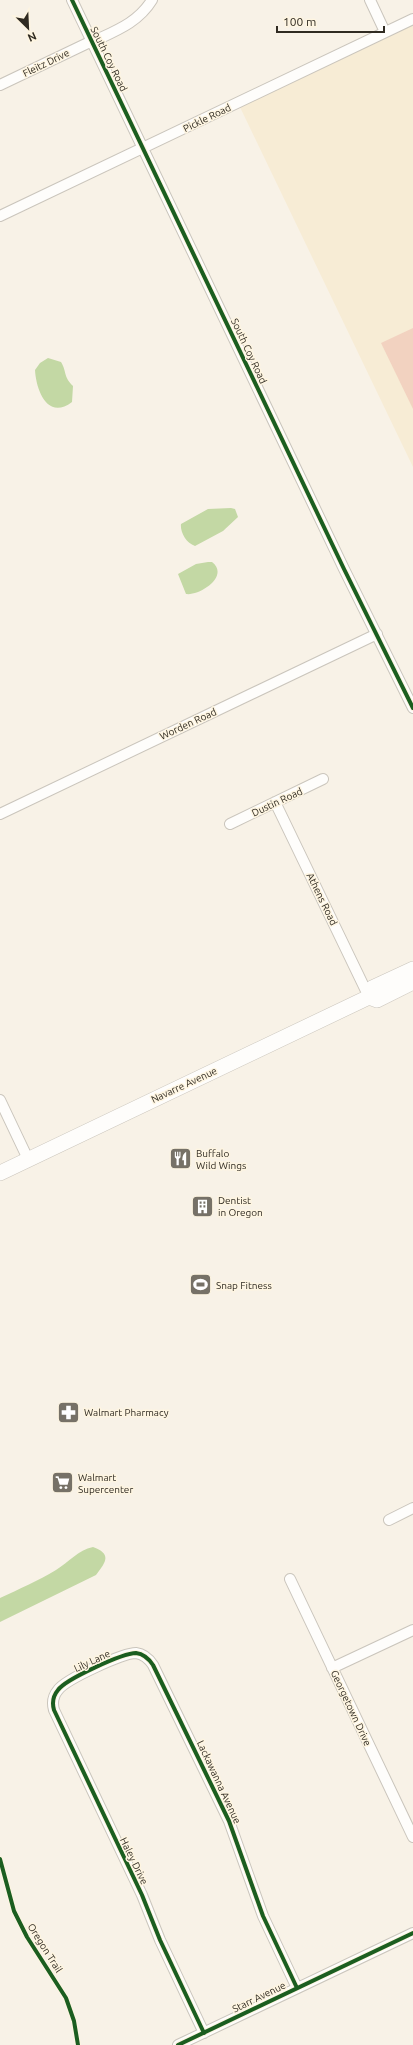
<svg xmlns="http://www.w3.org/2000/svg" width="413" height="2045" viewBox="0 0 413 2045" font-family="Ubuntu,sans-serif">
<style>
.built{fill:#f7ecd5}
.green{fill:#f2d2c0}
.water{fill:#c3d8a4}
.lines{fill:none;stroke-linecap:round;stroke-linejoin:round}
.minor-casing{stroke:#cac5bc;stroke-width:12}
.highway-casing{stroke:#cac5bc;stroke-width:16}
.minor{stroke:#fefdfb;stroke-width:10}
.highway{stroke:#fefdfb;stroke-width:15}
.cycleway-casing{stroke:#fef5e1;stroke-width:6}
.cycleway{stroke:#1b5e20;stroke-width:4}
.labels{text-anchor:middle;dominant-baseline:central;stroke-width:3;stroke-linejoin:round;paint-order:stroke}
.street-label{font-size:10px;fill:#302b22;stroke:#fef5e1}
.poi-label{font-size:10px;fill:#302b22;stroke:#fef5e1;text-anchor:start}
</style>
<rect width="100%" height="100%" fill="#f8f2e7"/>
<path class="built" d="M413,19V467L238,103Z"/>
<path class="green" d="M413,328V409L381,343Z"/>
<path class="water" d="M48,358L61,362C67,372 63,376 73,386L72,402C47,421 36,389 35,370L40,363Z
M231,508L235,509L238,517L223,531L195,546C186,543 180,532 181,524L208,509Z
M208,562H212C230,576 200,596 186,594L178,574L196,564Z
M93,1547C112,1554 106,1562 96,1575L0,1622V1598C19,1589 38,1581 56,1570C69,1562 78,1550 93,1547Z"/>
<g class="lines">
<defs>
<path id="minor" d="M72,0L344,569L413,708
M370,0L385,32
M92,42C115,31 138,23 152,0
M0,85L92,41
M0,216L413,19
M275,802L369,997
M0,814L377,634
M230,824L323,779
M0,1100L28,1159
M389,1520L413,1508
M290,1579L413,1837
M332,1668L413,1630
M204,2033L160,1940L142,1895L54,1710C52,1703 53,1696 58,1690C66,1679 123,1653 136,1653C144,1654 149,1659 153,1665L229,1821L263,1916L297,1988
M178,2045L413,1933"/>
<path id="highway" d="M369,997L377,1000L413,982
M0,1173L369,997L372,988L413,969"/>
</defs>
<use href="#minor" class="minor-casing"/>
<use href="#highway" class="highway-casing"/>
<use href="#minor" class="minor"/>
<use href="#highway" class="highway"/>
<defs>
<path id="cycleway" d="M72,0L344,569L413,708
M0,1859L14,1911L27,1937L66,1998L74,2021L78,2045
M204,2033L160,1940L142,1895L54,1710C52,1703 53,1696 58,1690C66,1679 123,1653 136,1653C144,1654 149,1659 153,1665L229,1821L263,1916L297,1988
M178,2045L413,1933"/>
</defs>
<use href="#cycleway" class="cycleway-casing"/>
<use href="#cycleway" class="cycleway"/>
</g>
<defs>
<symbol id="restaurant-square" viewBox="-11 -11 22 22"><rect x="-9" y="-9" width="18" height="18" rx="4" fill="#767167" stroke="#fef5e1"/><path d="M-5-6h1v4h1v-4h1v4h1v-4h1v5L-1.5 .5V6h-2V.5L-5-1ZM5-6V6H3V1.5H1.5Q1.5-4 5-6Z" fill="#fff"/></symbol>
<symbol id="building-square" viewBox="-11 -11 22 22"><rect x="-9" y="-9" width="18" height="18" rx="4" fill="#767167" stroke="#fef5e1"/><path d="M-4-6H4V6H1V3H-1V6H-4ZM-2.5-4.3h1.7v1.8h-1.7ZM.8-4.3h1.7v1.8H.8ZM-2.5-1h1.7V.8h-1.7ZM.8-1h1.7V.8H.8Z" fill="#fff"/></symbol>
<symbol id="stadium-square" viewBox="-11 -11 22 22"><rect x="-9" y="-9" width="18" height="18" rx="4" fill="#767167" stroke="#fef5e1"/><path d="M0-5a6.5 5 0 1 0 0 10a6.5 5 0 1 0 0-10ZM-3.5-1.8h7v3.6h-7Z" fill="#fff"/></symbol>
<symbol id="pharmacy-square" viewBox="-11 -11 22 22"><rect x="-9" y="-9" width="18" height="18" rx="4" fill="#767167" stroke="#fef5e1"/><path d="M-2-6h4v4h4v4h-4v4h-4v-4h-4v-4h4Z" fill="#fff"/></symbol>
<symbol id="supermarket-square" viewBox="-11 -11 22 22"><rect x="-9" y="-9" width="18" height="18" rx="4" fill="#767167" stroke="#fef5e1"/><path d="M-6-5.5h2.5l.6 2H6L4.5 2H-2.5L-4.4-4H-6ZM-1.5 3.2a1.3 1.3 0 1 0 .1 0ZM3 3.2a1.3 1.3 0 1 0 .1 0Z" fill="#fff"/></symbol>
</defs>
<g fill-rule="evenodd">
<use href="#restaurant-square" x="168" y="1146" width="25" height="25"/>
<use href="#building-square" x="190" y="1194" width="25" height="25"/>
<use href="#stadium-square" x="188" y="1272" width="25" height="25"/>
<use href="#pharmacy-square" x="56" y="1400" width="25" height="25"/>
<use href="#supermarket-square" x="50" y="1470" width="25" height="25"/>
</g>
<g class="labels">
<g class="street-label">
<text transform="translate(109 59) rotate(64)">South Coy Road</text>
<text transform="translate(46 63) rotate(-26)">Fleitz Drive</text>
<text transform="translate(207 118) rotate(-26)">Pickle Road</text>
<text transform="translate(249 351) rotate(65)">South Coy Road</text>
<text transform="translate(188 724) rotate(-25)">Worden Road</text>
<text transform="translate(277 802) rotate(-25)">Dustin Road</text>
<text transform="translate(322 899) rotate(64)">Athens Road</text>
<text transform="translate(184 1085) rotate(-25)">Navarre Avenue</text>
<text transform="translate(92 1661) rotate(-25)">Lily Lane</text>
<text transform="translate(351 1708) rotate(65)">Georgetown Drive</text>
<text transform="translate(219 1782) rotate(65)">Lackawanna Avenue</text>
<text transform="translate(134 1861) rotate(64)">Haley Drive</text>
<text transform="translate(45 1948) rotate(58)">Oregon Trail</text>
<text transform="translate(259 1997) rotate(-26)">Starr Avenue</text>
</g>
<g class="poi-label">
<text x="196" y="1153">Buffalo<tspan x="196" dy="12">Wild Wings</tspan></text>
<text x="218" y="1200">Dentist<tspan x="218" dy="12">in Oregon</tspan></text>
<text x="216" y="1285">Snap Fitness</text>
<text x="84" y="1412">Walmart Pharmacy</text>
<text x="78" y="1477">Walmart<tspan x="78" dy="12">Supercenter</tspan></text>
</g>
</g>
<g transform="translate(28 28) rotate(156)" stroke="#fef5e1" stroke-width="3" paint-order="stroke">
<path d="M0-3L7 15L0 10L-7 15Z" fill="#302b22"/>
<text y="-6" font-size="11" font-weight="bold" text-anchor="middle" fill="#302b22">N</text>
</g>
<path d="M277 26v6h107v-6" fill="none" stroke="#302b22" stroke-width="2"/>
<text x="283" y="26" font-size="12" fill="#302b22" stroke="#fef5e1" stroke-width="3" paint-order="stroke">100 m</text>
</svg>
